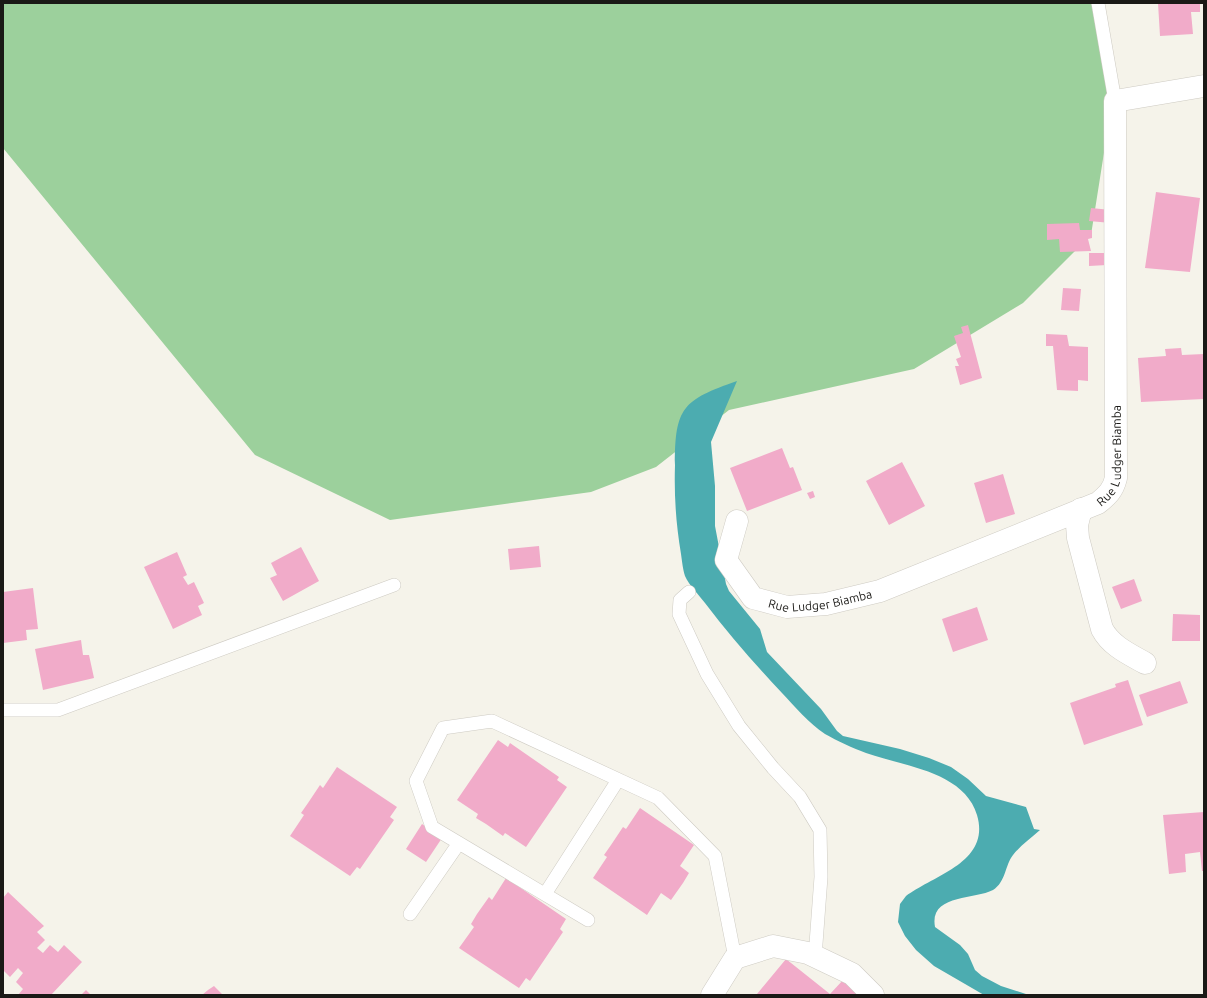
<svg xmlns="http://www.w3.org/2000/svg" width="1207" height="998" viewBox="0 0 1207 998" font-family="Ubuntu,sans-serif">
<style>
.forest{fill:#9cd09c}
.water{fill:#4cacb0}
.building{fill:#f1abc9}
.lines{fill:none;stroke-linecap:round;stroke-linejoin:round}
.service-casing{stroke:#cecbc3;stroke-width:14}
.minor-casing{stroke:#cecbc3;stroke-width:23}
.service{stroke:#fff;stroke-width:13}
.minor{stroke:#fff;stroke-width:22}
.labels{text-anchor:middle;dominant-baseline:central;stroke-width:3;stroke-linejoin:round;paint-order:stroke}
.street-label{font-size:12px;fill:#1a1916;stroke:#fff}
</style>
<rect width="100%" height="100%" fill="#f5f3ea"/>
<path class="forest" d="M3,3H1100L1112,102L1091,235L1023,303L914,369L729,410L656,467L591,492L390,520L255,455L3,148Z"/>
<path class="water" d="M737,381L711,442L715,486V526L726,584L729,591L760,629L767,652L821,709L837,731L843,736L900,749L929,758L951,767L968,779L986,796L1026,807L1034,829L1040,830C1031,838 1020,846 1013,855C1005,865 1006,882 993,890C974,900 929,894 935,927L960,945L968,954L975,970L982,976L1001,986L1029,995H984L934,966L916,950L905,936L898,922L900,904L906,896C934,875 991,862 977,815C964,771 902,766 866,753C853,748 837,741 825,734C809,723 795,707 782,693C755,664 729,635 705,603C699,595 689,585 685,576C683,570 682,561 681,554C676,524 674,496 675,465C675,407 683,400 737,381Z"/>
<path class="building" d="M1158,3H1200V12H1191L1193,34L1160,36Z
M1156,192L1200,198L1190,272L1145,268Z
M1091,208L1111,210V223L1089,221Z
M1079,223L1080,230H1092V238L1088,239L1091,251L1060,252L1059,239L1047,240V224Z
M1089,253H1107V265L1089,266Z
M1063,288L1081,289L1079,311L1061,310Z
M968,325L982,378L960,385L955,366H959L956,359L961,357L954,336L963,333L961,327Z
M1046,334L1067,335L1069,346L1088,347V381L1078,380V391L1057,390L1053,346H1046Z
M1181,348L1182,355L1204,354V399L1141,402L1138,358L1166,356L1165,349Z
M782,448L790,468L793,467L802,490L747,511L730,468Z
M902,462L925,506L889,525L866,481Z
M1003,474L1015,514L986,523L974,483Z
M813,491L815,497L810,499L807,493Z
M539,546L541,567L510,570L508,549Z
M301,547L319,581L283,601L270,578L277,575L271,563Z
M177,552L187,575L183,577L188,585L194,582L204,603L198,606L202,615L173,629L144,567Z
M1134,579L1142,601L1121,609L1112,587Z
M33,588L38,629L26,630L27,640L3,643V592Z
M977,607L988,640L953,652L942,619Z
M1173,614L1200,615V641H1172Z
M81,640L83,655H89L94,678L43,690L35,649Z
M1128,680L1143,725L1084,745L1070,703L1116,687L1115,684Z
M1180,681L1188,703L1147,717L1139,695Z
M498,740L508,747L510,743L559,777L557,780L567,787L526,847L505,833L503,836L486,824L476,818L478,814L457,800Z
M337,767L397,807L390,817L394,820L360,869L357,867L350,876L290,836L304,815L301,813L308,803L320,785L323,788Z
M640,808L694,845L680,866L689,873L683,883L671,900L661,893L647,915L593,878L607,857L604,855L611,845L623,827L626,829Z
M1204,812V871H1202L1200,852L1185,854L1186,872L1169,874L1163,815Z
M422,824L442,838L426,862L406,849Z
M506,878L566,919L560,929L563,932L530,981L526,978L519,988L459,948L474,927L471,924L477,914L489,897L492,900Z
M8,892L44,926L37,932L45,940L37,948L43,953L50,945L58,952L64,945L82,962L51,995H18L23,989L16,982L23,973L18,968L10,977L3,970V898Z
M786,959L830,994L844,979L864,995H759L757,994Z
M214,986L223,995H202L208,990Z
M86,990L91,995H81Z"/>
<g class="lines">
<defs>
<path id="service" d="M1098,3L1115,101
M689,592L680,600L679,614L707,674L739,726L773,768L800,797L820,830L821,877L815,957
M3,710H58L394,585
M545,894L618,780
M410,914L459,843
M588,920L432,827L416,781L443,728L492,721L658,798L715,856L735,958"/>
<g id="minor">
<path d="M1081,509L1077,525L1078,538L1102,629C1111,646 1129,654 1145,663"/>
<path id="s1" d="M737,521L726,560L753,598L787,607L826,604L880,591L1098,503C1108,495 1113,490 1116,478L1115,101L1204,86"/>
<path d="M712,995L735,958L773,946L808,953L852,974L873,995"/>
</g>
</defs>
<use href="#service" class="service-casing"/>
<use href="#minor" class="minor-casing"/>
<use href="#service" class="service"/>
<use href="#minor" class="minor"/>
</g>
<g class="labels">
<g class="street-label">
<text stroke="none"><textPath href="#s1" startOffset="504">Rue Ludger Biamba</textPath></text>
<text stroke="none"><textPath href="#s1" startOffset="156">Rue Ludger Biamba</textPath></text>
</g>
</g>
<rect width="1207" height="998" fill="none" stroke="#1a1916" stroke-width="8"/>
</svg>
